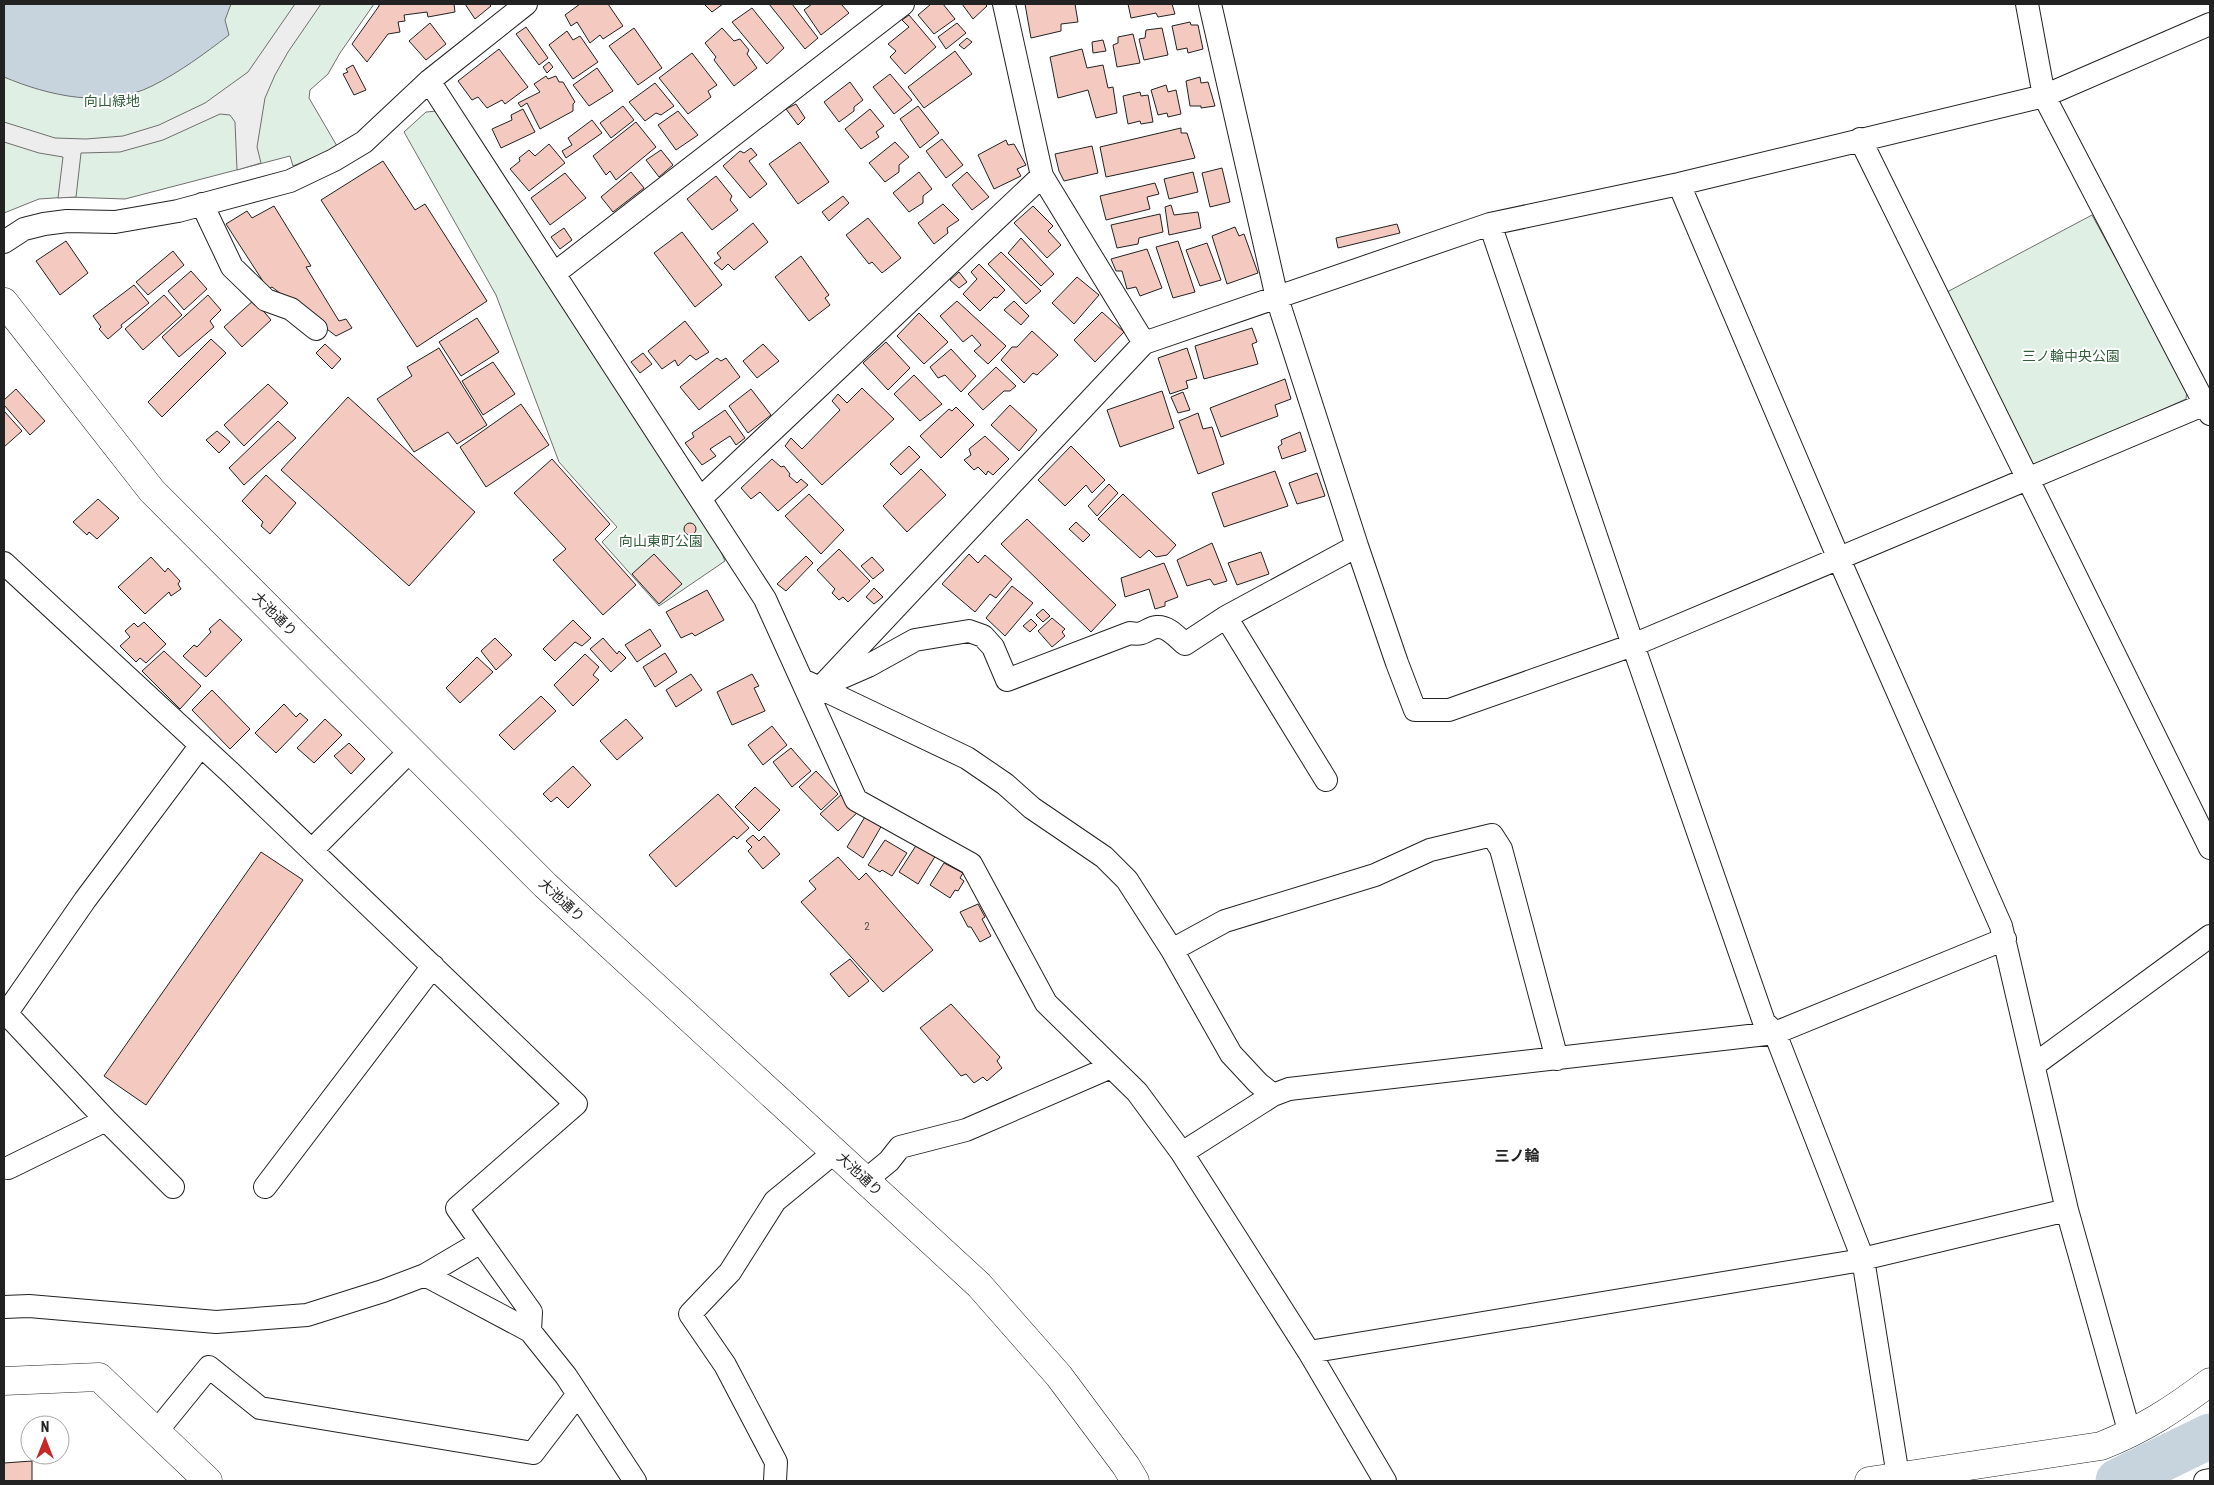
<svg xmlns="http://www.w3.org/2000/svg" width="2214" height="1485" viewBox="0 0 2214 1485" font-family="'Roboto Condensed','Noto Sans JP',sans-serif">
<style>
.green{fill:#e0efe3;stroke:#6f6f6f}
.parking{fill:#ededed;stroke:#6f6f6f}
.water{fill:#c7d3dd;stroke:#6f6f6f}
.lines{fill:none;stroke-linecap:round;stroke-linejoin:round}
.river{stroke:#c7d3dd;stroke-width:45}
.building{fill:#f3c9c0;stroke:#222}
.minor-casing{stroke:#222;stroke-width:24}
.tertiary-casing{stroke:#222;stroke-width:29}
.minor{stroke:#fff;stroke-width:22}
.tertiary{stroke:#fff;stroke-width:28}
.labels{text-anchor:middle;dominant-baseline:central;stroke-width:4;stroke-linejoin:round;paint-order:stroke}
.number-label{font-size:11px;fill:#564c4a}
.park-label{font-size:14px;fill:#2f5e38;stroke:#fff}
.street-label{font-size:14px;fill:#222;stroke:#fff}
.neighbourhood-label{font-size:15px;font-weight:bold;fill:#222;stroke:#fff}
</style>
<rect width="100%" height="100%" fill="#fff"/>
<path class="green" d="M4,4H374L340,53L328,74L310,90L309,98L337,146L320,155L293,166L290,156L125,199L68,197L39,199L4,213Z
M437,111L717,542L725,561L659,606L602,542L617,527L559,462L496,295L404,132L426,112Z
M2092,215L2187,389L2186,399L2040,464L2027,463L1947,292Z"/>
<path class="parking" d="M295,4H321L288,52L275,75L265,98L257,147L261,163L237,170L235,122L230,115L220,114L163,140L120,152L81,153L76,197L58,198L63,157L39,153L4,142V122L55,138L86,139L123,136L159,125L205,103L248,72Z"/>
<path class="water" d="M4,4H231L225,20L229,35C204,54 180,72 152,86C106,109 49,96 4,77Z"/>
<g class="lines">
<path class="river" d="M2118,1481L2210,1436"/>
</g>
<path class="building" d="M379,4H454L455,12L428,17L427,12L404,15L405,21L398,22L400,32L388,34L367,62L352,44L379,6Z
M465,4H489L491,6L475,19Z
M580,4H608L623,26L603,39L600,35L590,43L577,22L571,26L565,15Z
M704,4H723L712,12Z
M769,4H792L818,38L805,49Z
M812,4H841L849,13L821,35L804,10Z
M931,4H943L955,19L934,34L918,15Z
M962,4H985L987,6L973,19Z
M1025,4H1075L1078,22L1061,24V31L1031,38Z
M1128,4H1172L1175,14L1158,17L1156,13L1131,18Z
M752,8L784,48L767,64L732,22Z
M909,15L936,47L905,74L890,57L896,51L888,44L909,27L902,20Z
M1190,22L1191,25H1198L1203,49L1188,53L1187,48L1177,50L1172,26Z
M430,23L446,44L426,60L409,41Z
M957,23L966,33L946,49L938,37Z
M526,27L548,58L539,65L516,34Z
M634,28L662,68L638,85L609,46Z
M722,28L734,41L740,39L749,50L747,54L757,68L734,86L714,60L716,57L705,43Z
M1162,28L1168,55L1144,60L1139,39L1145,38L1146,30Z
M567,31L573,40L580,36L598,62L573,79L549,45Z
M1133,34L1140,63L1117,67L1113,45L1118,43V37Z
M967,38L972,42L964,49L959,45Z
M1103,40L1106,51L1093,53L1092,42Z
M499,49L528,87L505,104L502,100L487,108L478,97L472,100L458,81Z
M1082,49L1087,68L1103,65L1108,88L1113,87L1117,113L1096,118L1088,90L1058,98L1050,57Z
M955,51L972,74L924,108L908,87Z
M692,53L717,85L708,91L711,97L688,114L659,78Z
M549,62L553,67L547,73L543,67Z
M353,65L366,90L354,95L343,74L348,72L346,69Z
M597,68L613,91L589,106L573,85Z
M890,74L912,100L894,114L873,87Z
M546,76L548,79L556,76L559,82H563L575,102L573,104V111L540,129L527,103L521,107L518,103L540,92L534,84Z
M1200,77L1201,83L1208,82L1215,106L1201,108V106H1190L1186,81Z
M850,82L863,100L854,107V111L839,122L824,102Z
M655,83L674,106L661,115L656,113L645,121L629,102Z
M1166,85L1168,92L1176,90L1181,114L1168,117L1167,113L1158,115L1151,90Z
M1140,92L1141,96L1148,95L1153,122L1141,124L1140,121L1128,124L1123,96Z
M796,104L805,118L798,125L786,109Z
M623,106L634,120L611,138L600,123Z
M918,106L939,133L920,148L900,119Z
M523,109L535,132L501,148L492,129L512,120L511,115Z
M870,109L884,126L876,132L879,137L861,149L845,129Z
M678,111L698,135L676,150L658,125Z
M592,120L602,133L566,158L562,151L572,145L568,138Z
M636,122L656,147L616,180L610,171L606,175L593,156Z
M1181,128V133H1187L1195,158L1106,177L1100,147Z
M942,139L963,165L946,178L926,151Z
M1006,140L1008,145L1014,144L1026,165L1017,169L1021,176L994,189L978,155Z
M800,142L829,182L798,204L769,164Z
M895,142L909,157L899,165V172L885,182L869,163Z
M549,144L565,163L529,191L510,169L520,161L519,158L529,150L535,156Z
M1092,146L1098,173L1064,181L1059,171L1055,154Z
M751,148L757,155L749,161L767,184L750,198L723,166L740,151L744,153Z
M661,150L673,165L659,177L646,160Z
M383,161L415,210L425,204L487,301L417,347L321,200Z
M1222,168L1230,202L1210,207L1202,173Z
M631,172L644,188L613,212L601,197Z
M919,172L932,189L923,196V203L909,212L893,193Z
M967,172L989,197L972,210L952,185Z
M1193,172L1198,192L1169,199L1164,179Z
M565,173L586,198L550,225L531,198Z
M716,176L732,196L730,200L738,210L712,230L687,199Z
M1155,183L1159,194L1147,197L1150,209L1106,220L1100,196Z
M843,196L849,203L829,221L822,212Z
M943,204L959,220L947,228L948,233L934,244L918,223Z
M1171,205L1174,215L1198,212L1201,228L1169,235L1165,207Z
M274,206L311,266L306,267L339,321L346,319L352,328L336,336L272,287L268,289L226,224L247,211L252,218Z
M1033,206L1053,226L1048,231L1061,245L1047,258L1014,223Z
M1160,214L1163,232L1139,238L1138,244L1117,248L1111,225Z
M868,218L901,258L882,273L872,262L869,264L846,235Z
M753,223L768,242L734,270L728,264L722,270L714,263L721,258L717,253Z
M1397,224L1400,233L1338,248L1336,238Z
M1235,227L1239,236L1244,234L1258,273L1227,284L1212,236Z
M564,228L572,240L560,249L551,237Z
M682,232L722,285L695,307L654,253Z
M1021,238L1054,274L1041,286L1008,253Z
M66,241L88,273L60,295L36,261Z
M1178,241L1195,292L1173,298L1156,247Z
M1207,243L1221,280L1200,286L1186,250Z
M1147,249L1162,288L1140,296L1136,287L1127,289L1122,271H1116L1111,259Z
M173,251L184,265L148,295L136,282Z
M1001,252L1041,291L1026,304L988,264Z
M801,256L829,295L825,298L830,305L809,321L775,277Z
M979,264L1005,290L997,298L994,297L980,311L963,294L977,279L971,272Z
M191,271L207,289L184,310L168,291Z
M959,272L967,282L959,288L950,280Z
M1077,277L1099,295L1074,324L1052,303Z
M134,285L149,303L121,325L122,327L108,339L99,329L101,327L93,316Z
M164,295L182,315L143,350L125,329Z
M208,295L221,310L210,321L214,327L179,357L162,337Z
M254,300L271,320L242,347L224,327Z
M957,301L1006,346L988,364L974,351L981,345L972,335L963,342L940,316Z
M1014,301L1029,316L1021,325L1004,310Z
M1102,312L1124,332L1095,362L1074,340Z
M919,313L948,342L924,364L897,336Z
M477,318L499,352L461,376L439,342Z
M685,321L709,352L696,360L690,355L678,366L675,360L662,369L648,351Z
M1252,328L1257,342L1252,344L1258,364L1204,379L1195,346Z
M1032,331L1058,355L1037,375L1033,373L1024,383L1001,360L1012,347H1017Z
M211,339L226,353L162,417L148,402Z
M886,342L910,368L888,390L863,363Z
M325,344L341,359L332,369L316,353Z
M763,344L779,361L757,378L743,361Z
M439,348L487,425L457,444L448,432L414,452L377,399L412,376L407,367Z
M1187,348L1197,378L1186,381L1188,388L1170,394L1158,358Z
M951,349L976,376L961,392L945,375L938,378L930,367Z
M643,353L652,364L640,373L631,362Z
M717,358L721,361L726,358L740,377L699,410L680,387Z
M493,362L515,394L483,415L462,381Z
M996,367L1016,386L1010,391H1004L983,410L968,394Z
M914,375L942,404L920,421L894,394Z
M1285,379L1291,399L1275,405L1278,416L1221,437L1210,408Z
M268,384L288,403L244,446L224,425Z
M862,388L894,419L822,485L785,446L791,438L802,449L840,410L832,401L838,394L847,403Z
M16,389L45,421L30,435L4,405V400Z
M751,389L771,415L748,433L729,406Z
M1162,391L1174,428L1120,447L1107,410Z
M1183,392L1190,410L1178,413L1171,397Z
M348,397L475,512L409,586L281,470Z
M521,404L549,445L486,487L460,447Z
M1010,405L1037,430L1019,451L991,425Z
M956,407L974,425L941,458L920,436L949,409L952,411Z
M725,410L745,438L736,445L730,436L710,449L716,456L702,465L685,443L694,437L692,433Z
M4,411L22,431L4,447Z
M1198,413L1203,429L1212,427L1224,464L1198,474L1179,421Z
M278,421L296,438L244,485L229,468Z
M217,431L230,442L219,453L206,440Z
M1300,432L1306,451L1282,459L1278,447L1282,444L1281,440Z
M985,436L1009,459L993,475L988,471L986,475L978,467L974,470L964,460L971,455L969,449Z
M909,446L920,457L901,475L890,464Z
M1071,446L1105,480L1092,493L1086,485L1065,506L1038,480Z
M552,459L610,524L595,539L636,585L603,615L553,560L566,549L514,493Z
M772,459L781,467L784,466L790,474L789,476L797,483L801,479L808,485L778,511L760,492L751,499L741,488Z
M921,469L946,495L907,532L883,506Z
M1275,471L1288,506L1224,527L1212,493Z
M1317,473L1325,496L1297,504L1289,483Z
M266,475L296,503L270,534L261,526L263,522L242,501Z
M1109,484L1118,493L1097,516L1088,506Z
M809,494L844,530L821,554L785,516Z
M1123,494L1176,545L1167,555L1156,557L1149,550L1140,558L1098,519Z
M98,499L119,518L97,539L89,532L87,535L73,522Z
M1027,519L1116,605L1091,632L1001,544Z
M1076,522L1090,535L1083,542L1069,529Z
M684 529a6 6 0 1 1 12 0a6 6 0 1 1-12 0Z
M1212,543L1227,581L1214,585L1210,579L1187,586L1177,560Z
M839,549L870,581L848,602L843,597L839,600L832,593L835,589L817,570Z
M1261,552L1269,574L1237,585L1228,563Z
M654,554L682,584L659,604L632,574Z
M969,554L978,563L985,555L1012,579L996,598L990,594L975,612L942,584Z
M806,556L813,563L786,591L777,584Z
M151,557L165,572L168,568L180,581L178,584L181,589L171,596L169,592L145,614L118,587Z
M872,557L884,570L873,579L861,566Z
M1164,563L1178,597L1165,602V606L1155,609L1149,589L1125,597L1121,578Z
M1012,586L1033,603L1005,636L986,618Z
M874,588L883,597L874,604L866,597Z
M707,590L724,620L695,636L692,633L681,638L666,612Z
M1043,609L1050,616L1043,622L1036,615Z
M1052,618L1065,629L1062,632L1065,636L1052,647L1038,631Z
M220,619L242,640L206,677L183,656L194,645L197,647L211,632L209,629Z
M1031,619L1037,625L1030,632L1023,626Z
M573,620L591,638L582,646L575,642L555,661L543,649Z
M144,622L166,644L146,663L140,658L136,662L120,646L130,637L125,631L134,623L138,627Z
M650,629L661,646L637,662L625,645Z
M495,638L512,655L496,670L481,651Z
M603,638L617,654L619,651L626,658L611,672L590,649Z
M164,651L201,686L180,709L142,671Z
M665,653L677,672L655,687L643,667Z
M585,654L599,667L593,675L599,680L573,706L554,685Z
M477,657L493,672L460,703L446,688Z
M691,674L702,690L676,707L666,690Z
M752,674L759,686L754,688L765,711L732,725L717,692Z
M212,690L250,729L230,749L192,710Z
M541,696L556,711L514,750L499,735Z
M284,704L296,717L300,713L308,720L276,753L255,733Z
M325,719L342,735L314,763L297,748Z
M626,719L643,738L617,760L600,741Z
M772,726L787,745L763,765L748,745Z
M349,743L365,759L351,774L334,756Z
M791,748L811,771L792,787L773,762Z
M573,766L591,785L568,808L557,797L551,802L543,794Z
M816,771L838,794L821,810L799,787Z
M755,787L780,810L759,831L735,807Z
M843,793L860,810L838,831L820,814Z
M718,794L749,828L737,839L734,836L676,887L649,855Z
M866,815L882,825L863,858L847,847Z
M753,835L759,841L764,836L780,854L763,869L748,851L752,847L746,841Z
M885,840L907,853L892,876L882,870L880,872L868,865Z
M917,844L936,855L918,884L899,872Z
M261,852L303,880L146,1105L104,1076Z
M838,857L859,880L866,873L933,950L883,992L801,902L816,889L809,881Z
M944,863L963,873L960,878L964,881L958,891L955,890L950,898L930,885Z
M978,904L985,917L982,919L991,936L980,942L971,927H968L960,912Z
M850,959L869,981L849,997L830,974Z
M951,1004L1000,1057L997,1061L1002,1068L987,1081L983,1077L974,1083L966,1074L961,1076L920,1028Z
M32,1461V1481H4V1463Z"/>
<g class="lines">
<defs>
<path id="minor" d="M1004,4L1042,176L1144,343
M2027,4L2044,96L2210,414
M429,81L765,599L856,800L971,864L1046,1003L1137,1092L1182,1153L1309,1352L1385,1481
M1860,139L2210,848
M1679,184L1839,559L2001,926L2067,1210L2130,1434
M202,204L232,267L266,300L291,309L316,329
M1490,224L1633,645L1764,1022L1775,1033L1863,1259L1898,1476
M4,242L24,229L44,224L67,221L115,222L178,211L290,181L334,160L364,142L429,81L526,4
M555,273L903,4
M701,498L1042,176
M1357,546L1397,663L1415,710H1449L1633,645L2210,402
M4,563L233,775L576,1104L457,1208L481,1242L425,1275L383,1291L307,1315L216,1322L29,1306L4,1307
M1226,617L1326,780
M802,680L820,688L1144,343L1490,224L1679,184L2044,96L2210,24
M829,683L868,666L915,640L969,631L983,636L993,647L1007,680L1130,633C1146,636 1146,628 1157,627C1168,626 1177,637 1185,644L1226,617L1357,546L1277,298L1210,4
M820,688L967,758L1005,784L1032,808L1104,857L1127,880L1172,950L1231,1054L1258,1083L1273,1095
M312,850L411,750
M1172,950L1225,921L1375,875L1430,850L1492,835L1501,849L1557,1059
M4,1011L106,1120L173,1187
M6,1014L85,900L201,745
M2034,1065L2210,936
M1182,1153L1273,1095L1289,1089L1775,1033L2005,939
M8,1168L106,1120
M866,1180L889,1161L900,1147L966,1130L1111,1067
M265,1187L433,966
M481,1242L531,1312L530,1331
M425,1275L530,1331L566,1376L635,1481
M1309,1352L1850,1262L2067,1210
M156,1432L209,1367L260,1408L533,1453L578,1394
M775,1481L776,1462L725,1365L690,1314L730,1272L775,1201L836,1151
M2205,1481L2210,1480"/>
<path id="tertiary" d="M4,302L152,491L545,885L979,1285L1059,1376L1126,1466L1135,1481
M4,1381L99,1377L208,1481
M1869,1481L2101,1446C2144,1429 2174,1409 2210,1382"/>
</defs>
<use href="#minor" class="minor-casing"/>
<use href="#tertiary" class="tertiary-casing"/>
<use href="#minor" class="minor"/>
<use href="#tertiary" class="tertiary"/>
</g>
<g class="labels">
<g class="number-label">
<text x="867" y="926">2</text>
</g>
<g class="park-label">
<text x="112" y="101">向山緑地</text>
<text x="2071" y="356">三ノ輪中央公園</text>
<text x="661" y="541">向山東町公園</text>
</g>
<g class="street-label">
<text transform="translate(275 614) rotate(45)">大池通り</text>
<text transform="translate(562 900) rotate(43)">大池通り</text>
<text transform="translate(860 1174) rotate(43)">大池通り</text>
</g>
<g class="neighbourhood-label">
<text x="1517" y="1156">三ノ輪</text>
</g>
</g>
<rect width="2214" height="1485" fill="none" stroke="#222222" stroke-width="10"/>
<g transform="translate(45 1440)"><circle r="24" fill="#ffffff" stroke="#a7a7a7"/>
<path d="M0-4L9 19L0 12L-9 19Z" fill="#c62828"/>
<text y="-8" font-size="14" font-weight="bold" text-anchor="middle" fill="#222222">N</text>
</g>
</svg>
